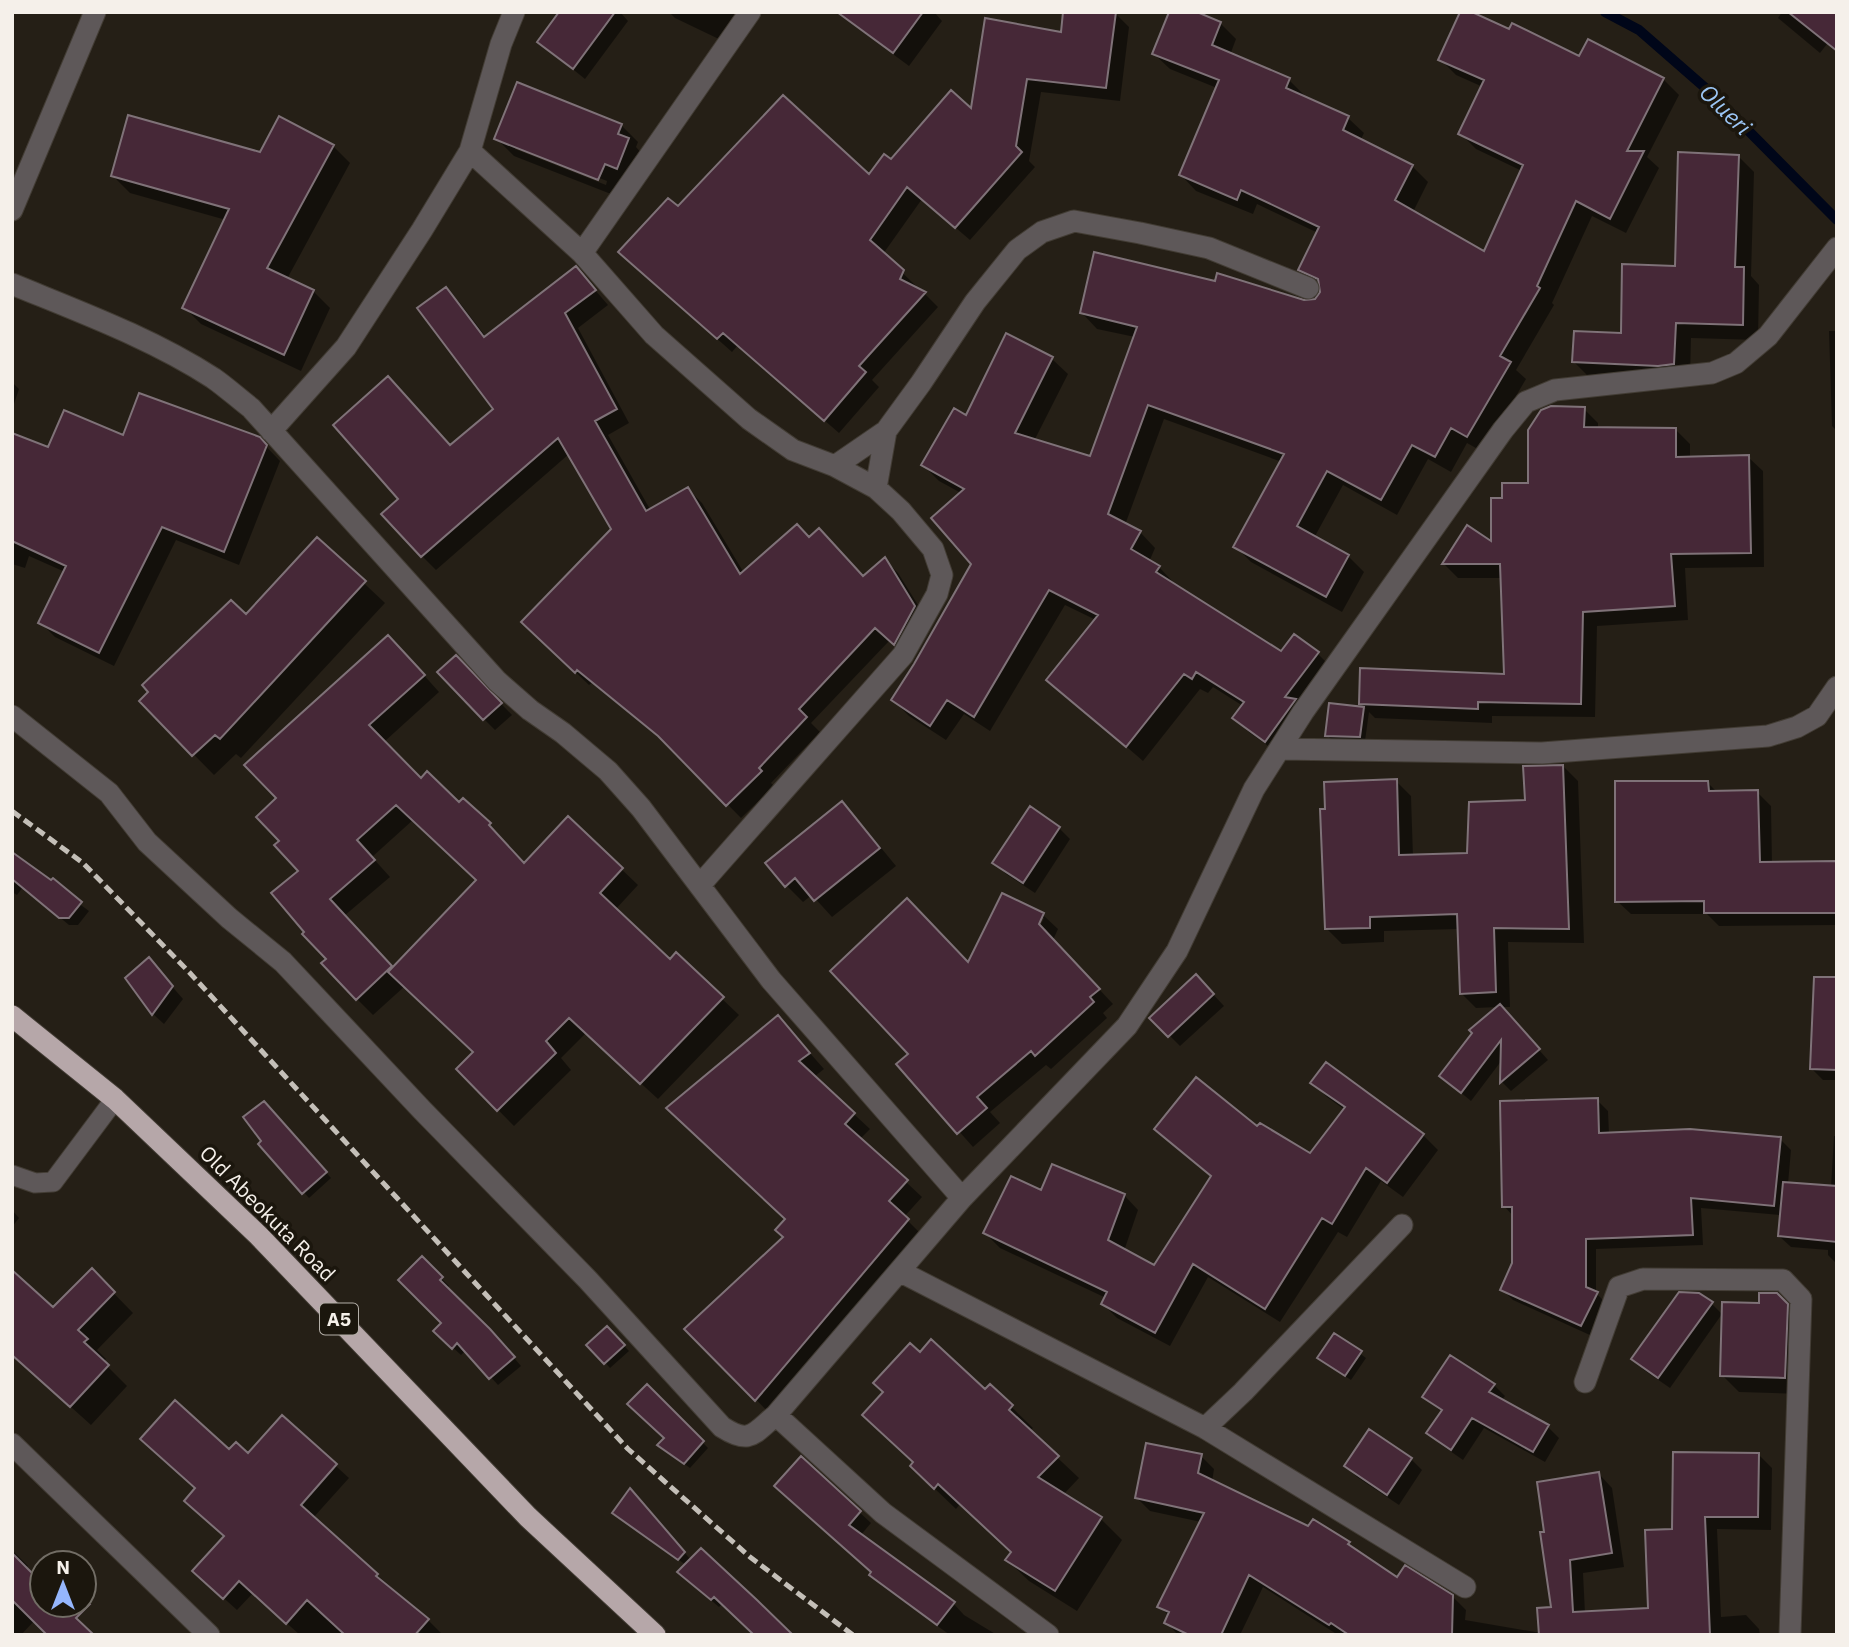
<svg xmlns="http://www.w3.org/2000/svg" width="1849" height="1647" viewBox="0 0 1849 1647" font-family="'IBM Plex Sans',sans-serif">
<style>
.shadow{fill:#0007;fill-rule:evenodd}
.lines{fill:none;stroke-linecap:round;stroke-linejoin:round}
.stream{stroke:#000619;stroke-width:10}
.building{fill:#462837;stroke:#7f7278;stroke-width:2}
.lane-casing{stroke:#423c34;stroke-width:21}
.street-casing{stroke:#423c34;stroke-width:23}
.highway-casing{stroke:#423c34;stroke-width:23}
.lane{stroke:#5e5859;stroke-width:19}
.street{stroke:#5e5859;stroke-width:21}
.highway{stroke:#b6a7a9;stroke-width:21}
.rail{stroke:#c4bfb8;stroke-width:5;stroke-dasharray:10 5;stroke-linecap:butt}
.labels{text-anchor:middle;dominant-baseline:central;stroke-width:7;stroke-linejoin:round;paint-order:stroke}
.shield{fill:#1b160d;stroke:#b4afa8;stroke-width:2}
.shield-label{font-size:19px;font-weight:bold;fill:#f5f0ea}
.street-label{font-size:21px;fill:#f5f0ea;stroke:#1b160d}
.water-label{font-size:23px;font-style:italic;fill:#9cc6f5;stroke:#1b160d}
</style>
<rect width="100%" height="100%" fill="#251f16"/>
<path class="shadow" d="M561,12H620L628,21L585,79L539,42Z
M669,12H739L725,42L675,18Z
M836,12H934L942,21L909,66Z
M1782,12H1837V52L1827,44L1820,53L1778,18Z
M1115,13L1129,27L1120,101L1041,92L1029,161L1035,167L970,240L922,199L883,254L916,286L915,289L925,294L938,307L872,380L879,387L839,433L738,345L732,352L635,266L678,209L870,177L891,161L973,111L1062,34Z
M1220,23L1236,39L1230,55L1289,80L1305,96L1304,98L1348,118L1364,133L1361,139L1412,166L1428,182L1413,212L1485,253L1522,171L1476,149L1460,133L1483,87L1456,75L1440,59L1580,58L1663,79L1679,95L1647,157L1659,168L1626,233L1592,216L1552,303L1554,305L1516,370L1526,379L1483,452L1467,443L1451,472L1428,459L1397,515L1343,485L1314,538L1348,556L1364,572L1342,612L1251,562L1235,546L1282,462L1164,419L1125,525L1140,532L1155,548L1149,562L1159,567L1174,583L1173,585L1282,653H1317L1333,669L1282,756L1250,733L1234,718L1243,706L1213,687L1208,693L1200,689L1143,761L1049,680L1096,620L1065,605L990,731L964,714L946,740L909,716L893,700L973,564L961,493L939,481L923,465L966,417L1052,359L1068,374L1034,441L1091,458L1135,337L1097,329L1082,313L1304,302L1316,300L1322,293L1321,288L1300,269L1318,233L1257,204L1253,214L1196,191L1181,175L1217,88L1170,69L1154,54Z
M621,125L638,142L636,147L645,157L616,196L514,156L497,139ZM515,145L607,181L606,185L515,149Z
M333,146L350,163L287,279L313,291L330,308L301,371L201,324L184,307L226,220L130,193L113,176L261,154Z
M1738,156L1754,172L1751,276L1759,285L1758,340L1691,338L1690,379L1590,378L1574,362L1623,335L1677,267Z
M576,268L608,305L578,328L629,423L608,435L651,511L688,489L702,503L744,573L810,539L864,578L885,560L898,573L928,621L908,657L890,640L811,723L820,732L771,783L774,786L741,818L672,748L592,683L589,685L537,635L613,529L569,454L436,570L422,556L451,447L496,409L446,289L460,303L486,337Z
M1829,331H1837V431L1832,426Z
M12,382L19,389L12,410Z
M1584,409L1598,423V429L1676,430L1690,444V458L1748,457L1763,471L1764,567L1685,568L1688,620L1597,626L1595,717L1492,716V723L1375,718L1369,712L1365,741L1332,740L1327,735L1331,705L1366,709L1360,703L1506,676L1503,578H1458L1444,564L1467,528L1493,545L1504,500L1530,485Z
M12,435L49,450L124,438L259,439L280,461L239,565L176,540L114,666L55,637L40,622L65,572L29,556L25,568L12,564Z
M317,539L385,603L241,758L236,754L214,775L141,701L246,617Z
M404,653L439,692L384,742L421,780L489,824L524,864L568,818L638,885L615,910L670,961L676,955L739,1015L658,1099L586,1033L561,1058L571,1070L514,1126L458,1069L475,1052L405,986L373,1015L357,999L328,959L301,871L281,841L278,798ZM413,820L478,881L394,969L344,916L390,877L372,857Z
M456,657L512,715L495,730L484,719Z
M1563,766L1578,781L1584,943L1508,942L1510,1007H1501L1548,1060L1511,1091L1502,1082V1060L1471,1101L1441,1076L1498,1007L1476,1008L1461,993L1459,929L1384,931V942L1342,944L1327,929L1396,781L1411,796L1413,857L1469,855Z
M1708,783L1718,793L1757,792L1771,806L1772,864L1837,863V925L1719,926L1707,914H1631L1617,901Z
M842,804L859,821L896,866L832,917L812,895L803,902L786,885Z
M1059,828L1070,839L1035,893L1006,874L995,863Z
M12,854L89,911L78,925H69L23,887L17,895L12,892Z
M1003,895L1043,915L1058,929L1053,940L1113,1004L1103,1013L1107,1018L1051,1069L1046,1065L990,1112L1000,1123L973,1147L899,1064L911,1054L832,971L907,901L969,964ZM1040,918H1044L1037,932L1033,931Z
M149,960L183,999L164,1024L153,1014Z
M1196,976L1224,1006L1180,1046L1152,1018Z
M778,1017L824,1069L814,1077L870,1129L860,1139L922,1197L904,1217L923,1236L771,1415L687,1329L785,1237L787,1220Z
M1837,1020V1080H1823L1812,1069Z
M1313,1083L1423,1135L1438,1150L1403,1197L1381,1181L1347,1237L1338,1232L1280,1322L1208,1277L1170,1346L1117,1318L1103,1304L1106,1298L1000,1248L985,1233L1042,1192L1124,1195L1138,1210L1124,1251L1155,1268L1212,1178L1156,1129H1258L1311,1156L1345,1110L1327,1097Z
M1597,1100L1608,1111L1609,1134L1780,1139L1791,1150L1788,1184L1831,1187L1834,1136H1837V1264L1828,1255V1250L1791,1247L1779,1236L1781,1215L1701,1208L1703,1245L1596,1249V1293L1607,1304L1592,1336L1513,1300L1502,1289L1514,1264V1217L1504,1206Z
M269,1108L331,1178L309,1198L260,1144Z
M12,1210L19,1218L12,1227Z
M422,1259L449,1286L446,1289L498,1339L521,1366L498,1385L466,1350L461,1355L435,1331L444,1323Z
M92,1271L133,1313L97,1350L106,1359L103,1362L127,1386L91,1425L12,1354Z
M1777,1295L1804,1323L1802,1394L1739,1392L1722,1375L1760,1305Z
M1711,1303L1722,1314L1670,1388L1644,1370L1633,1359Z
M607,1328L629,1351L610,1368L589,1345Z
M1335,1335L1366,1358L1351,1380L1325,1363Z
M920,1354L985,1391L990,1386L1033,1428L1029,1431L1079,1478L1063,1495L1101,1519L1122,1540L1077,1611L1029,1581L1007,1560L1012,1552L960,1504L956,1509L933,1487L915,1463Z
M1494,1385L1505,1396L1501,1401L1548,1427L1559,1438L1545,1462L1484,1428L1463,1460L1440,1444L1429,1433L1442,1412L1424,1397Z
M647,1386L708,1448L690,1468L665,1450L666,1439Z
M282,1417L349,1478L313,1518L428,1620L441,1633L439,1635H300L253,1593L237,1610L208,1584L226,1537L229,1452L248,1455Z
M1370,1431L1411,1459L1422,1470L1399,1505L1357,1477L1346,1466Z
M1758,1454L1772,1468L1771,1530L1717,1529L1721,1617L1746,1615L1759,1629L1760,1635H1338L1263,1587L1240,1635H1178L1166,1622L1169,1616L1160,1607L1201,1522L1150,1511L1137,1498L1201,1456L1214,1469L1212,1482L1309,1528L1349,1543L1359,1554L1397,1579L1452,1596L1466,1610L1465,1620L1541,1633L1553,1609L1546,1533L1599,1474L1612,1488L1624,1567L1583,1573L1585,1613L1650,1610L1674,1530Z
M801,1458L871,1523L860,1536L953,1603L964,1615L997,1635H950L882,1586L871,1575L873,1573Z
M635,1496L691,1560L701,1550L794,1635H758L722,1604L719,1607L687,1580L686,1565L620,1518Z
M12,1550L28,1566L25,1568L42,1586V1605H61L35,1620L21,1635H12Z"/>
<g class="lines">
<path class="stream" d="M1605,12L1639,30L1710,92L1837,220"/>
</g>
<path class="building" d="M559,12H615L573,69L537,42Z
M837,12H923L893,53Z
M1063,12H1116L1106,88L1027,79L1016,146L1022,152L955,228L907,187L870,240L904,270L900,279L926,292L859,366L866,372L824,421L723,333L717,339L618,252L668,198L678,206L783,95L869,174L884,154L891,159L951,90L971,108L985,18L1061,32Z
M1169,12H1197L1221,22L1212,45L1290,78L1286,88L1349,116L1343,130L1413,165L1395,200L1484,251L1523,165L1458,134L1484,80L1438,60L1460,12H1472L1509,29L1512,23L1579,56L1588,39L1664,78L1627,151H1644L1610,219L1576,201L1537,286L1540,288L1500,356L1511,362L1467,437L1451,428L1435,457L1412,445L1381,500L1327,471L1297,526L1349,555L1326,597L1233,547L1284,454L1148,405L1108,514L1141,531L1131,549L1160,566L1156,572L1281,651L1294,634L1319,652L1285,697L1296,699L1265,742L1232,718L1244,702L1196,672L1192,679L1184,674L1126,747L1046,680L1098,615L1049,590L974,717L947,700L930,726L891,700L914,664L971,564L931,518L964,489L921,465L954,408L966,415L1006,333L1053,357L1015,433L1090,456L1137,327L1080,313L1094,252L1215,281L1217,273L1304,300L1315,299L1320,292L1318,279L1298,270L1319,227L1241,190L1237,200L1179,175L1219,80L1152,54Z
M1788,12H1837V51Z
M517,82L622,124L618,134L629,138L617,169L605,164L598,180L494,139Z
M128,115L260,152L279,116L334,145L267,268L314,290L284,355L182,308L229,209L111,176Z
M1678,152L1739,155L1735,267H1744L1743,325L1676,323L1674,364L1658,366L1572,362L1574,331L1621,333L1622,264L1675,266Z
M576,266L596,290L565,313L617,409L595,421L646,511L688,487L740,574L797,524L809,537L819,528L863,576L885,557L915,606L894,645L875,628L799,709L807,717L759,768L762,771L726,806L658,736L577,670L575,673L521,622L611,529L558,438L421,557L381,514L398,499L333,425L388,376L450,445L493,409L417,308L446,287L484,337Z
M139,393L260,437L267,445L224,552L162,527L99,653L38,623L66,566L12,541V433L48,447L64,410L123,435Z
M1551,406L1585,407L1584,427L1676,428V457L1749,455L1751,553L1671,554L1675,606L1583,612L1581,704L1478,702V709L1359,704L1360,668L1504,674L1500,564H1442L1467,525L1491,541V498H1502V483H1528V430L1541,410Z
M317,537L366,581L220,739L215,735L192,756L139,701L148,692L142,685L231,600L246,614Z
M388,635L425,675L369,725L421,778L427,771L459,802L463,798L491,823L489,825L524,863L568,816L623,868L600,893L670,959L676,952L724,997L640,1084L569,1018L546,1041L556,1053L497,1111L456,1069L473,1052L388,972L476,880L396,805L357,840L375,860L330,899L392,966L356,1000L321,963L326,959L302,934L304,932L271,893L298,871L274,845L279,841L256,817L276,798L244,765Z
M456,655L502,703L483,720L437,672Z
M1329,703L1364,707L1360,737L1325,736Z
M1563,765L1569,929L1494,928L1496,992L1460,994L1457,914L1370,917V928L1325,929L1320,809H1325L1324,782L1397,779L1399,855L1467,853L1469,802L1525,800L1523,766Z
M1615,781H1708L1709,791L1758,790L1760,862L1837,861V913H1704V901L1615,902Z
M842,801L880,848L814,901L795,878L785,887L765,863Z
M1030,806L1060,827L1023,883L992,863Z
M12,852L51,880L53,878L82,902L69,918H59L12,879Z
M1002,893L1044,913L1039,924L1100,989L1090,997L1094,1002L1035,1056L1031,1051L977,1097L987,1108L957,1134L896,1064L908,1054L830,971L907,898L968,962Z
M149,957L173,986L152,1015L125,978Z
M1196,974L1214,994L1168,1037L1149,1018Z
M1814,977H1837V1070L1810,1069Z
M1500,1004L1540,1049L1500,1083L1501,1040L1461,1093L1439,1076L1472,1033L1469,1030Z
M778,1015L810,1053L799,1061L855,1113L845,1124L908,1180L889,1201L909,1219L755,1401L684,1329L783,1237L775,1230L785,1219L666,1108Z
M1326,1062L1424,1134L1387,1183L1366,1168L1332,1224L1322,1218L1265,1309L1193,1264L1155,1333L1101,1304L1107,1292L983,1233L1011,1176L1041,1190L1052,1164L1125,1194L1108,1240L1154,1265L1211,1176L1154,1129L1196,1077L1257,1126L1260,1123L1310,1153L1345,1107L1310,1083Z
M1598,1098L1599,1133L1690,1129L1781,1137L1774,1206L1691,1198L1693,1235L1586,1239V1287L1598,1292L1581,1326L1500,1290L1512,1263V1207H1502L1500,1101Z
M264,1101L327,1172L302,1194L258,1144L261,1141L243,1117Z
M1783,1182L1837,1186V1242L1778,1236Z
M422,1256L443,1277L440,1280L490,1329L515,1357L489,1379L457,1343L452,1349L433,1331L441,1323L398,1280Z
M92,1268L115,1292L78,1330L88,1339L84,1342L109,1365L70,1407L12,1355V1270L53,1307Z
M1679,1292L1699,1293L1713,1302L1658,1378L1631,1359Z
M1759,1293H1777L1788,1304L1785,1378L1720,1376L1722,1302L1759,1303Z
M607,1326L625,1345L604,1364L586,1345Z
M1334,1333L1362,1351L1345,1376L1317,1358Z
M931,1339L985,1389L990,1384L1013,1405L1009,1410L1059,1456L1038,1477L1102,1517L1055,1591L1005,1560L1011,1552L938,1484L934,1489L910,1466L913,1462L862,1415L883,1392L873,1383L910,1343L920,1352Z
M1450,1355L1495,1384L1489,1392L1549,1425L1533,1452L1472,1418L1451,1450L1426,1433L1442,1410L1422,1397Z
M647,1384L704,1441L684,1464L657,1445L664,1438L627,1404Z
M175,1400L229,1449L236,1442L248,1453L282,1415L337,1464L301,1505L378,1574L376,1576L429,1619L415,1635H345L307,1600L286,1624L239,1581L223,1599L192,1571L224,1536L184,1501L195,1488L140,1439Z
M1369,1429L1412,1458L1387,1495L1344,1466Z
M1146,1443L1202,1454L1198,1473L1308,1526L1313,1519L1350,1542L1348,1544L1397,1577L1405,1565L1453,1595L1452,1635H1349L1331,1623L1329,1625L1249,1575L1221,1635H1189L1164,1623L1169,1612L1157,1607L1204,1513L1135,1498Z
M1673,1452L1759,1453L1758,1517H1705L1710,1635H1539L1537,1608L1551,1607L1540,1532H1544L1537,1482L1599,1472L1612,1553L1570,1560L1573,1612L1648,1608L1645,1530L1672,1529Z
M801,1456L861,1511L849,1525L955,1602L937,1625L869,1575L871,1572L774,1486Z
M630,1488L685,1552L678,1560L612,1513Z
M701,1548L757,1600L793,1635H754L714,1597L711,1600L677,1572Z
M12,1553L42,1583V1605H89L76,1618L94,1635H47L12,1600Z"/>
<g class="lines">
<defs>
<path id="lane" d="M12,1175L35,1183L53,1182L115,1099"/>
<path id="street" d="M470,151L582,253L654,335L749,419L793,450L835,466L876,488L901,511L933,549L942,575L937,594L903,655L700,885
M12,210L95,12
M582,253L750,12
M12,284C80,312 151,338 213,378C226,387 238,398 251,408L497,681L530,710L563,733L608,771L641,808L771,980L962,1198
M271,431L346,347L422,230L470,151L501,44L514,12
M835,466L886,431L921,383L975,302L1017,250L1042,232L1074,221L1140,233L1209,248L1308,288
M876,488L886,431
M12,716L109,793L147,842L229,918L283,962L422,1110L588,1280L722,1427C750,1445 753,1434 776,1415L962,1198L1127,1026L1177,951L1254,789L1303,712L1503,430L1526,402L1555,390L1712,373L1736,363L1768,336L1837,248
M1280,749L1542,753L1768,736L1797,727L1817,716L1837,687
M901,1272L1205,1428L1465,1587
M1585,1382L1619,1287L1643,1279L1783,1280L1801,1299L1790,1635
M776,1415L883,1513L1048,1635
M1205,1428L1243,1392L1402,1225
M12,1444L209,1635"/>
<path id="highway" d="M12,1016L115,1099L259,1236L528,1517L655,1635"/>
</defs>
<use href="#lane" class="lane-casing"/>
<use href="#street" class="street-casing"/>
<use href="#highway" class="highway-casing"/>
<use href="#lane" class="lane"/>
<use href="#street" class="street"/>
<use href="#highway" class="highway"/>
<path class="rail" d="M12,811L83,863L189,972L628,1449L750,1557L853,1635"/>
</g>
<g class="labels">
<rect class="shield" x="320" y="1303.5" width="38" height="31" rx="5"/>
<g class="shield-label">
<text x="339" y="1319">A5</text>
</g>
<g class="street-label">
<text transform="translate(268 1213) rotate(45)">Old Abeokuta Road</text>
</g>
<g class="water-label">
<text transform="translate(1726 109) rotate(44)">Olueri</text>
</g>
</g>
<rect width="1849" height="1647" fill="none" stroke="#f5f0ea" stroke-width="28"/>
<g transform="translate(63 1584)"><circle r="33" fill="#1b160d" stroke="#726d65" stroke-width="2"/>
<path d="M0-5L12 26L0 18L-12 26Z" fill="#95b6fd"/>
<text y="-10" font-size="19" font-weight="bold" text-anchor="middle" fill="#f5f0ea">N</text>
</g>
</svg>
